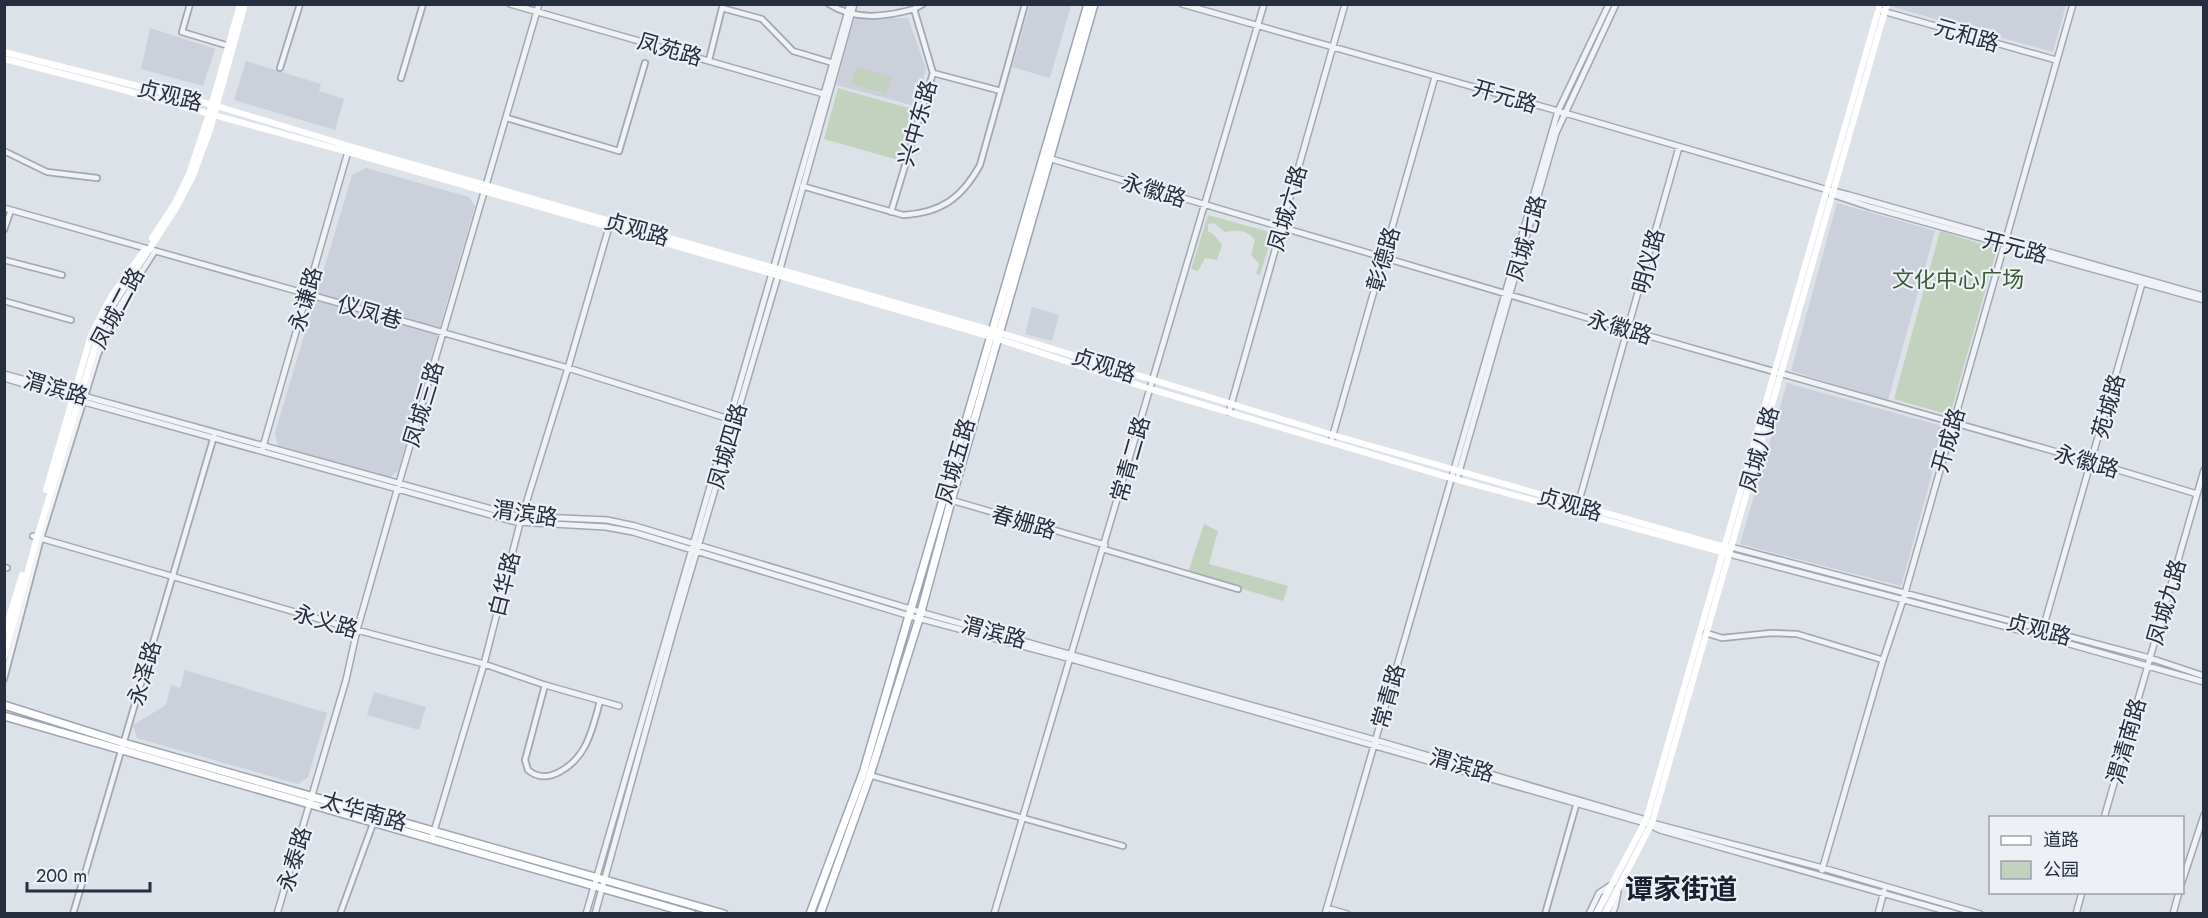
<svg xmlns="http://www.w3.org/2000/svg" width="2208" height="918" viewBox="0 0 2208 918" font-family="Jost,'Noto Sans SC',sans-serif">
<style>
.built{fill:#cbd0da}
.green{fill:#c2d2be}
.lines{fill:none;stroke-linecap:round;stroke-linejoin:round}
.minor-casing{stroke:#a2a8b2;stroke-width:8}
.tertiary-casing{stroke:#a2a8b2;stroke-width:8}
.primary-casing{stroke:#9ca5b4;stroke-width:10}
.minor{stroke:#f0f2f6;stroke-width:4.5}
.tertiary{stroke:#f0f2f6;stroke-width:5}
.secondary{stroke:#fff;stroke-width:6}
.primary{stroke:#fff;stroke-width:7}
.labels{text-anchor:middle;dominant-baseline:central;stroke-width:4.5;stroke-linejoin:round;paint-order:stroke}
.street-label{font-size:22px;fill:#262e3f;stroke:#edf0f5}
.park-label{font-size:22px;fill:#395b33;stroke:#edf0f5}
.district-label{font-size:28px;font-weight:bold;fill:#19202f;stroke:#edf0f5}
</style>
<rect width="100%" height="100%" fill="#dde1e8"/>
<path class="built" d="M1030,5H1071L1050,78L1012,67Z
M1894,5V4L2066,5L2053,52L1893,7Z
M908,18L926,69L915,106L836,85L854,19Z
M150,28L215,49L203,86L141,69Z
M246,61L321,84L319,91L344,99L335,130L234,100Z
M366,168L469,197L475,206L398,471L390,477L278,446L275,433L352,175Z
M1837,203L1935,231L1888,400L1791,371Z
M1032,307L1059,315L1052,341L1025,334Z
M1787,383L1945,427L1901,586L1740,544Z
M185,670L327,713L308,777L298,784L137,738L133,725L166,705L171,685L180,688Z
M374,692L426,707L419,730L367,715Z"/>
<path class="green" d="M856,67L891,77L886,94L851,84Z
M838,88L912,109L898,160L824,139Z
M1208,215L1273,233L1260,275L1256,274L1259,264L1251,255L1255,240C1246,229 1238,230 1225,232L1214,223L1208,224V231L1214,235L1222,245L1217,260L1205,258L1198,271L1191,269Z
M1940,231L1997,249L1950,415L1894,399Z
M1204,524L1218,531L1209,564L1288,586L1283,601L1188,573Z"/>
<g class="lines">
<defs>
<path id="minor" d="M190,4L182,32L229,46
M829,4C856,21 885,17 914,9
M722,8L762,19L793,51L833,63
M709,60L723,4
M280,68L300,4
M933,73L1001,91
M401,78L423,4
M507,118L619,151L645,63
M4,151L47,172L97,178
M802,186L903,215C941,213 962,198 980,165L1025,4
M891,212L933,73L914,9L923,4
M4,230L11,210
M4,260L62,275
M4,301L71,320
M1103,549L1238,589
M4,567L7,568
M1706,633L1722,638L1771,633L1797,634L1883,660
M4,679L41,538L98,354L120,305L155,251
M545,685L525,760L528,770C548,787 575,765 585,746C592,733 596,716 600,701
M869,775L1123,846
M73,914L214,436
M340,914L374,821
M1545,914L1577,802"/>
<path id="tertiary" d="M510,4L827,95
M1182,4L1558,111L1828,190L1849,195L2204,296
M1879,10L2056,60
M1048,158L1628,330L2092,462L2197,494
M1831,194L1870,207L2204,300
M4,208L568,368L732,420
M4,374L517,516L607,520L635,526L927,614L1375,740L1646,820L1652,823L1823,868L1980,914
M4,378L84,402L516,522L606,527L633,532L910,616L1071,659L1645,823L1660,830L1956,914
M1229,412L1345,4
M1332,438L1435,77
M262,450L349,148
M1457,479L1556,133L1616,4
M944,498L1105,545
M1577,508L1679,147
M33,536L357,630L484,664L545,685L619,706
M1731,547L2150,658L2204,676
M1729,554L2041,636L2204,682
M2042,632L2143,280
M2104,818L2204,470
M432,838L484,664L520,523L568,368L609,227
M1822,870L1883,660L1903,600L2073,4
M2182,882L2204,815
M1327,908L1347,914
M277,914L346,680L357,630L399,483L539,4
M586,914L850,4
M595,914L674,628L780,269L854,4
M994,914L1264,4
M1325,914L1558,111L1609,4
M1589,914L1599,893L1611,885
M1612,914L1615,907L1618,892
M1878,914L1884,891
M2076,914L2082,892
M2173,914L2179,892"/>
<path id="primary" d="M4,705L124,743L724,914
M4,716L692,914
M810,914L863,773L1088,4
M820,914L870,775L919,619L951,501L1094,4"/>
</defs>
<use href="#minor" class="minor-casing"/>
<use href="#tertiary" class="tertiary-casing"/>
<use href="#primary" class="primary-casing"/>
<use href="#minor" class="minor"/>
<use href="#tertiary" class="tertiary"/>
<path class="secondary" d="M4,52L217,106L349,146L994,331L1333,435L1725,547H1731
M4,59L105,85L348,152L992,337L1150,389L1451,478L1729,554
M152,238L175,203L189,174L209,114L240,4
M46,490L91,335L110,298L145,249
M4,634L22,575
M4,658L37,537L96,344L114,303L175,210L193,176L210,130L245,4
M1596,914L1646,820L1880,4
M1605,914L1652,823L1887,4"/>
<use href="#primary" class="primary"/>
</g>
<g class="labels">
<g class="street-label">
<text transform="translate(1967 35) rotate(16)">元和路</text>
<text transform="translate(670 49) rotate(16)">凤苑路</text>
<text transform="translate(170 95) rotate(14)">贞观路</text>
<text transform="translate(1505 96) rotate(16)">开元路</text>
<text transform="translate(917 123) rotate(-74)">兴中东路</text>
<text transform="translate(1154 190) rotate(17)">永徽路</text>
<text transform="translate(1287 208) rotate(-74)">凤城六路</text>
<text transform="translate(637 229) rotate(16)">贞观路</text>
<text transform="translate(1526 238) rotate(-74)">凤城七路</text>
<text transform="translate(2015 247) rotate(15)">开元路</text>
<text transform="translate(1383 259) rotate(-74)">彰德路</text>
<text transform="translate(1648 261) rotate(-75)">明仪路</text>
<text transform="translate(305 299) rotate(-74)">永谦路</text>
<text transform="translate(117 308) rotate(-62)">凤城二路</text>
<text transform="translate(370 312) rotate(16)">仪凤巷</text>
<text transform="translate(1620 327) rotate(17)">永徽路</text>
<text transform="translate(1104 365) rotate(18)">贞观路</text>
<text transform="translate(56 388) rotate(16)">渭滨路</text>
<text transform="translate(423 404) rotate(-73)">凤城三路</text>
<text transform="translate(2108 406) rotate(-74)">苑城路</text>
<text transform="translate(1948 440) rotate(-74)">开成路</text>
<text transform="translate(727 446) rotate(-74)">凤城四路</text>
<text transform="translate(1759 449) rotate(-74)">凤城八路</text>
<text transform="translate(1130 459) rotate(-74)">常青二路</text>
<text transform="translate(955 461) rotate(-74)">凤城五路</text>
<text transform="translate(2087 461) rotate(16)">永徽路</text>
<text transform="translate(1570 504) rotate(16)">贞观路</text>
<text transform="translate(525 513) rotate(8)">渭滨路</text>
<text transform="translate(1024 522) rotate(16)">春姗路</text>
<text transform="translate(504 584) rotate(-76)">白华路</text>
<text transform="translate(2166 602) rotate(-74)">凤城九路</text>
<text transform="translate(326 621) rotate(16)">永义路</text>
<text transform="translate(2039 629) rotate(15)">贞观路</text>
<text transform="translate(994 632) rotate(15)">渭滨路</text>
<text transform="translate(144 673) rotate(-74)">永泽路</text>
<text transform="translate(1388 696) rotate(-74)">常青路</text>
<text transform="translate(2126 741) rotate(-74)">渭清南路</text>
<text transform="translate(1462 765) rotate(16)">渭滨路</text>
<text transform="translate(364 811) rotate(16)">太华南路</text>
<text transform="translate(294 859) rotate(-73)">永泰路</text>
</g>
<g class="park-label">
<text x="1958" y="279">文化中心广场</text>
</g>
<g class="district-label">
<text x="1681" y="889">谭家街道</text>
</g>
</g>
<rect width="2208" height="918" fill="none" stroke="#262e3f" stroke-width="12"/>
<rect x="1989" y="816" width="195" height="78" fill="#edf0f5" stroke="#9da2ac" stroke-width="1.5"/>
<rect x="2001" y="836" width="30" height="9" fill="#ffffff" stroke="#9da2ac" stroke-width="1.5"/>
<text x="2043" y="846" font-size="18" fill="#262e3f">道路</text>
<rect x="2001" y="861" width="30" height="18" fill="#c2d2be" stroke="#9da2ac" stroke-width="1.5"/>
<text x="2043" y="876" font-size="18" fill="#262e3f">公园</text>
<path d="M27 882v9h123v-9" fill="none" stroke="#262e3f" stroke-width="3"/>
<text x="36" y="882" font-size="18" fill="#262e3f" stroke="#edf0f5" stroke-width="4.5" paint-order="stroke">200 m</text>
</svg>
